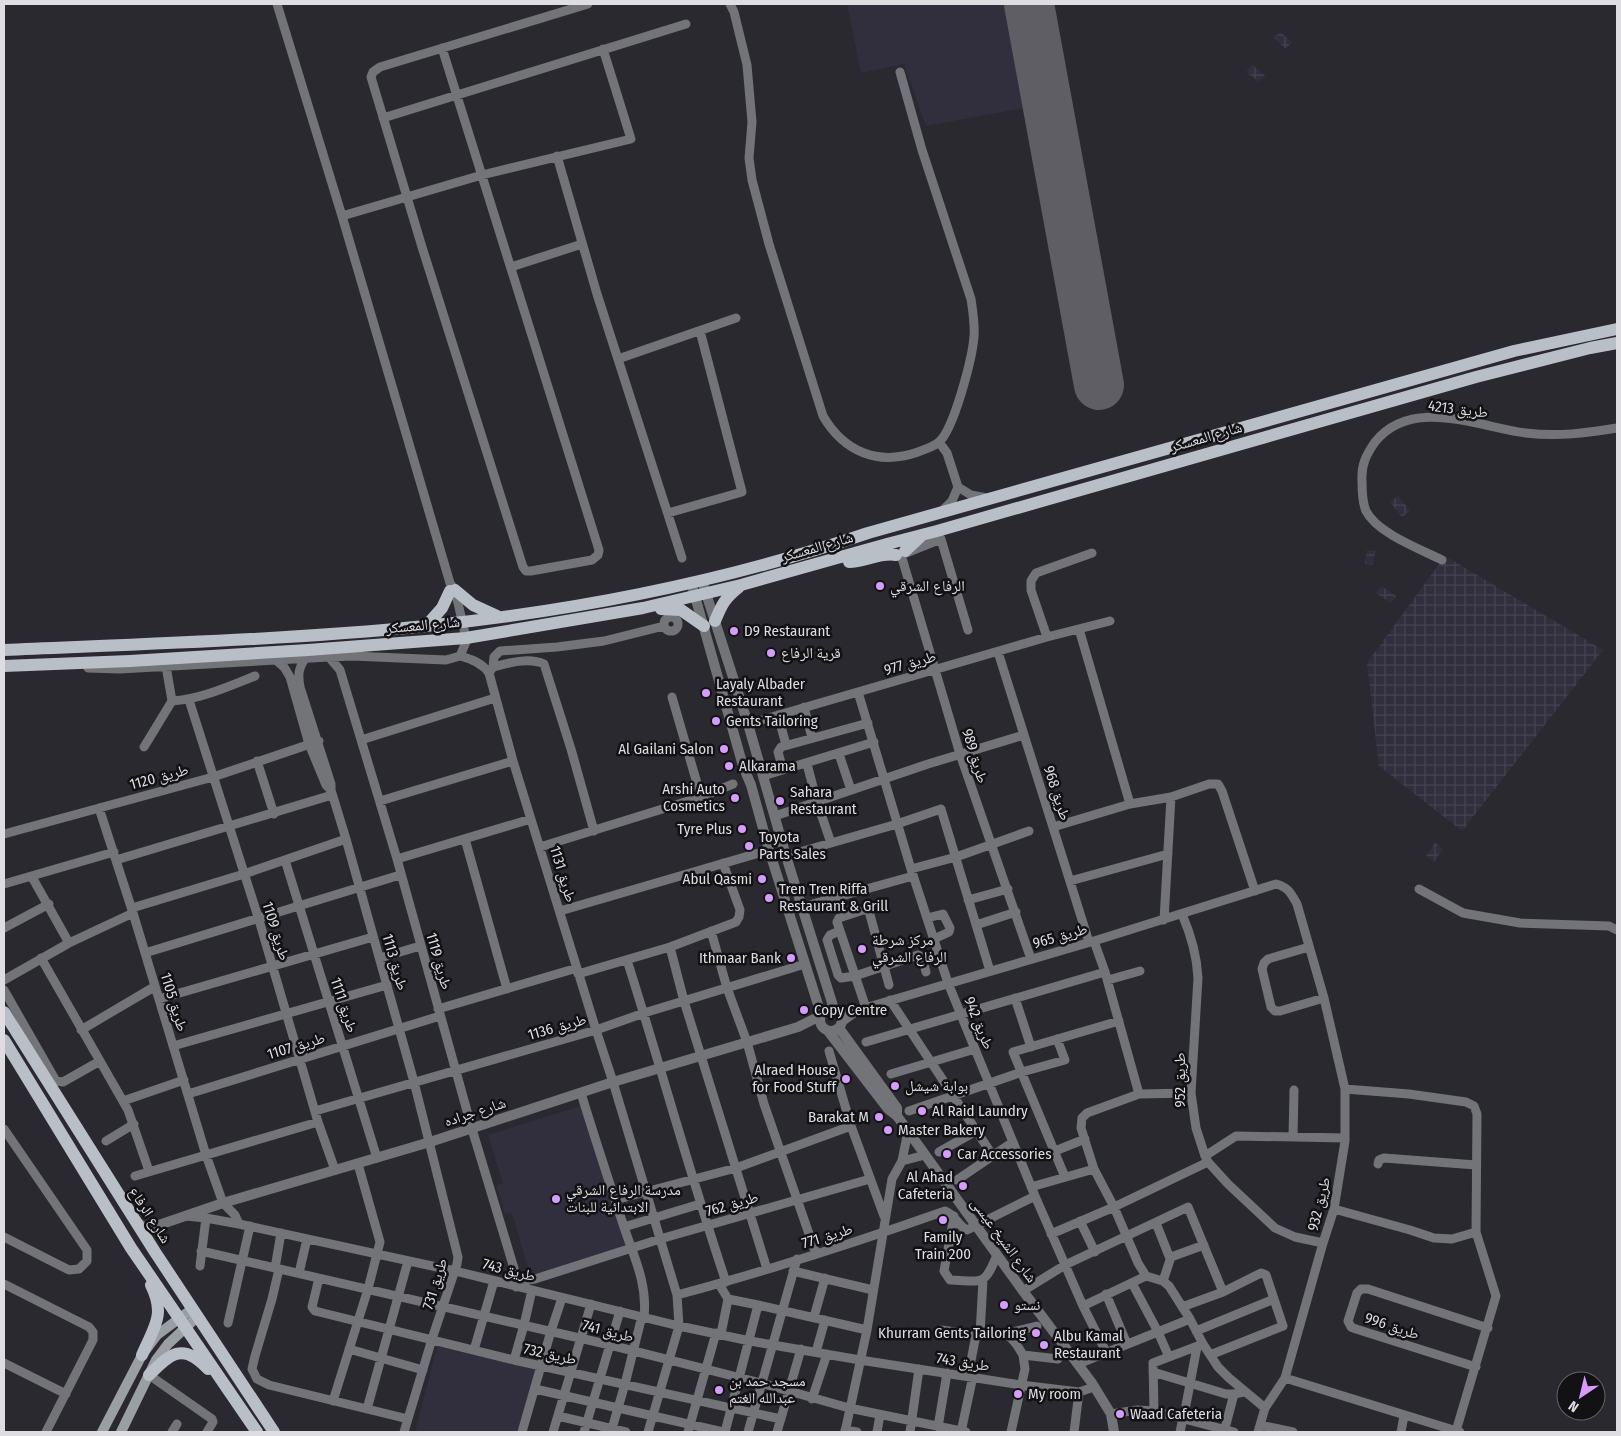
<svg xmlns="http://www.w3.org/2000/svg" width="1621" height="1436" viewBox="0 0 1621 1436" font-family="'Fira Sans Condensed','Noto Naskh Arabic',sans-serif">
<style>
.built{fill:#312f3d}
.industrial{fill:url(#industrial-grid)}
.lines{fill:none;stroke-linecap:round;stroke-linejoin:round}
.runway{stroke:#5e5e64;stroke-width:50}
.minor{stroke:#727478;stroke-width:9}
.tertiary{stroke:#727478;stroke-width:10}
.secondary{stroke:#9a9fa4;stroke-width:10}
.primary{stroke:#b9bfc6;stroke-width:12}
.poi-dot{fill:#d59cfb;stroke:#121215;stroke-width:2}
.labels{text-anchor:middle;dominant-baseline:central;stroke-width:5;stroke-linejoin:round;paint-order:stroke}
.street-label{font-size:15px;fill:#dedde2;stroke:#121215}
.poi-label{font-size:15px;fill:#dedde2;stroke:#121215;text-anchor:start}
</style>
<defs>
<pattern id="industrial-grid" width="8" height="8" patternUnits="userSpaceOnUse" patternTransform="scale(1.25)"><rect width="8" height="8" fill="#312f3d"/><path d="M0 4h8M4 0v8" fill="none" stroke="#454350"/></pattern>
</defs>
<rect width="100%" height="100%" fill="#2a2930"/>
<path class="built" d="M847,4H1005L1024,108L926,126L904,64L861,73Z
M581,1106L627,1246L531,1278L512,1213L505,1214L496,1186L503,1183L488,1135Z
M438,1343L541,1368L521,1432H415Z"/>
<path class="industrial" d="M1280,32L1292,42L1286,49L1274,38Z
M1252,65L1265,75L1259,82L1246,72Z
M1398,496L1410,511L1402,517L1390,502Z
M1367,550L1375,551L1373,565L1365,564Z
M1445,556L1603,650L1462,831L1379,766L1367,663Z
M1381,586L1396,596L1391,603L1376,593Z
M1435,843L1443,849L1434,862L1426,856Z"/>
<g class="lines">
<path class="runway" d="M1029,4L1099,385"/>
<path class="minor" d="M730,4L734,12L747,65L752,122L749,158L752,180L769,244L823,416C844,452 878,466 918,452C924,449 934,447 939,442C954,429 972,359 974,337C975,324 973,312 971,299L922,150L900,72
M442,48L599,550L598,555L592,560L531,571H526L523,567L422,247L371,77L373,72L380,67L588,4
M383,118L686,24
M557,156L597,294L682,558
M342,216L482,175L631,139L603,49
M511,267L582,244
M618,359L736,318
M939,442L947,453L958,487L952,501L941,512
M958,487L971,495L987,498
M668,513L742,492L700,331
M906,553L941,539L968,630
M902,558L960,754L1031,959
M1442,560C1420,549 1377,533 1366,511C1362,502 1362,490 1362,481C1361,465 1366,455 1375,442C1412,396 1479,427 1526,433C1558,437 1586,433 1617,428
M664 624a7 7 0 1 1 14 0a7 7 0 1 1-14 0Z
M1079,629L1130,804
M1047,637L1031,590V581L1036,573L1092,553
M998,652L1089,942
M460,656C472,659 482,663 489,673L513,761L596,1030L613,1082L677,1295L679,1326L648,1432
M329,657L340,670L397,859L472,1129L516,1275V1287
M305,659C298,669 298,675 300,687L331,784V790L346,839L414,1082L458,1257L457,1264L432,1339L404,1432
M276,660L284,667L290,677L309,744L326,785L331,790
M493,667L494,657L500,651L557,647L604,641L664,626
M88,668L120,669L329,657L352,656L446,660L460,656L466,642V638L455,590L450,583L342,216L277,4
M489,673L493,667C509,663 529,657 544,664L571,749L594,831
M858,692L911,869L948,983L1035,1196L1083,1306L1106,1352
M672,697L701,797
M189,700L259,920L318,1122L335,1170
M172,701C201,699 227,687 255,676
M804,707L812,738
M778,715L786,745
M748,724L1047,637L1110,621
M361,740L495,698
M144,747L172,701L166,666
M839,754L851,790
M257,761L274,814
M807,764L817,802L831,843
M783,770L778,752L781,747L868,723
M763,776L874,742
M380,801L513,761
M99,808L133,913L206,1155L223,1203L235,1215L239,1224
M775,816L928,764L1024,735
M1053,827L1130,804L1171,797L1209,784H1218L1222,791L1255,891
M4,834L213,777L319,741
M465,839L507,989
M540,847L701,797L733,784
M786,856L897,824L941,809L990,971
M397,859L531,819
M116,860L332,795
M285,860L377,1158
M911,869L956,857L1029,831
M32,877L69,943
M1070,881L1168,854
M4,884L114,852
M1419,889L1463,913L1520,923L1609,926L1617,930
M968,900L1008,889
M802,907L913,876
M132,908L244,874L346,839
M560,911L769,850
M1182,914C1191,935 1197,956 1198,978L1191,1093L1196,1128L1205,1156L1208,1162L1228,1184L1275,1228L1295,1237L1323,1243
M927,918L943,914L950,928L949,932L934,939
M1164,920L1171,797
M976,925L1016,912
M4,928L49,904
M711,931L727,988L747,1042L764,1104L816,1254
M840,931L830,935L827,940L838,975L841,978L855,976L918,955L922,957L926,972
M1094,941L1105,972L1139,1094
M670,947L684,1001L767,1269
M1309,947L1268,959L1264,963L1262,969L1271,1007L1275,1011H1280L1324,998
M145,953L400,875
M41,958L128,1110L149,1171
M380,958L420,946
M627,960C661,1067 690,1175 726,1282
M578,974L670,947L736,922L739,917L740,910L723,863
M4,980L69,943L133,913
M1108,980L1140,971
M4,990L56,1081L63,1082L100,1061
M1015,998L1031,1047
M159,999L373,937
M890,1000L993,1156
M866,1008L837,922L839,918L866,909L869,911L889,985
M438,1009L577,968
M838,1011L858,1010L1094,941L1276,884C1288,887 1291,893 1297,904L1324,998L1345,1089V1141L1334,1209L1323,1243L1285,1378L1265,1408
M842,1022L858,1010
M81,1030L154,987
M866,1042L1105,972
M173,1046L387,985
M829,1051L851,1126L884,1216
M891,1074L975,1049
M1345,1089L1409,1094L1466,1102L1474,1106L1477,1114L1476,1232L1496,1296L1456,1431
M581,1093C594,1136 608,1178 622,1221C632,1253 648,1282 644,1317
M188,1094L440,1016
M123,1101L184,1080
M315,1111L596,1030L644,1013L805,964
M909,1111L1022,1072L1065,1060L1057,1039
M4,1129L87,1250V1261L79,1269L69,1270L4,1237
M1293,1137L1294,1090
M106,1141L134,1124
M1055,1151L1085,1139
M939,1152L976,1131
M1205,1156L1236,1136L1345,1138
M902,1161L925,1155
M1378,1164L1379,1160L1384,1158L1476,1165
M135,1176L318,1122
M1065,1177L1013,1052L1119,1021
M957,1180L1013,1142
M1031,1187L1094,1169
M615,1200L736,1168L851,1126
M1334,1209L1410,1230L1434,1238L1452,1239L1476,1232
M186,1216L206,1218L239,1224L455,1271L679,1326L750,1341L860,1360L1021,1385L1079,1392L1094,1387
M954,1216L944,1271L950,1280C983,1281 984,1287 997,1255
M1080,1221L1095,1252
M1156,1223L1169,1256L1171,1257L1204,1245
M624,1227L700,1204
M1051,1234L1114,1207L1208,1162
M201,1251L610,1345L761,1383L849,1408L966,1432
M200,1266L206,1218
M275,1268L281,1233
M279,1269L272,1299L255,1356L252,1369L257,1379L269,1385L408,1419
M793,1271L873,1290
M299,1273L307,1239
M516,1275L528,1280L535,1279L660,1239L870,1179
M1146,1276L1138,1263L1114,1207L1094,1169L1081,1128L1082,1118L1087,1113L1139,1094L1191,1093
M1146,1276L1163,1281L1169,1286L1190,1319L1203,1344L1218,1367L1229,1378L1265,1408L1258,1432
M319,1278L312,1307L315,1311L514,1360L781,1419
M1163,1281L1171,1257
M1132,1283L1158,1332L1169,1357
M4,1284L89,1327L93,1332V1340L46,1432
M719,1284L728,1299L721,1334
M1023,1291L1065,1265L1188,1207L1223,1292
M1106,1294L1127,1344
M677,1295C767,1271 857,1242 945,1211C956,1215 958,1226 967,1230L1035,1196
M728,1299L758,1305L867,1330
M1083,1306L1146,1276
M1182,1307L1223,1292L1261,1273L1266,1275L1283,1326L1210,1355
M814,1317L825,1278
M228,1323L250,1226
M941,1330C953,1331 965,1335 977,1334C1005,1333 1008,1329 1023,1355L1058,1359
M1196,1331L1274,1299
M980,1334L983,1280
M1004,1334L1037,1326
M349,1349L423,1370
M474,1350L494,1281
M816,1352L825,1320
M514,1360L524,1325L532,1290
M4,1363L66,1394
M1078,1364L1190,1319
M1476,1367L1356,1329L1351,1327L1348,1321L1357,1293L1361,1289H1368L1488,1328
M1153,1372L1226,1394H1234L1244,1392
M149,1375L212,1419L213,1422L207,1432
M968,1376L976,1335
M1285,1378L1460,1432
M535,1389L723,1432
M812,1399L827,1354
M333,1401L368,1289L380,1242L358,1164
M1186,1405L1197,1347
M367,1409L408,1261
M1154,1411L1153,1363L1203,1344
M1111,1414L1137,1410L1154,1411L1234,1432
M558,1416L626,1432
M1260,1425L1293,1432
M938,1427L947,1373
M845,1430L857,1432
M172,1432L177,1424
M522,1432L551,1331L562,1298
M553,1432L591,1304
M584,1432L620,1311
M611,1432L625,1384L642,1316
M688,1432L716,1333
M725,1432L758,1305
M748,1432L797,1259
M777,1432L801,1349
M845,1432L867,1330L892,1179L902,1161L908,1131
M877,1432L880,1415
M910,1432L919,1369
M961,1432L973,1376
M1011,1432L1025,1369L1023,1355
M1074,1432L1079,1392
M1180,1432L1183,1418
M1224,1432L1234,1394
M1401,1432L1404,1416"/>
<path class="tertiary" d="M691,582L743,766L751,785L769,850L821,1014
M704,587L748,724L786,856L834,1009
M820 1020a11 11 0 1 1 22 0a11 11 0 1 1-22 0Z
M839,1028L897,1108V1116
M828,1031L888,1109L897,1116L908,1131L1023,1291L1092,1383L1111,1414L1114,1432
M137,1222L145,1228H150L223,1203L430,1142L613,1082L798,1027L820,1016"/>
<path class="secondary" d="M102,1432L142,1355L157,1335L192,1309
M121,1432L156,1360L168,1344L197,1317"/>
<path class="primary" d="M905,551L921,536
M849,562C865,562 880,552 896,555
M455,590L473,605L497,616
M661,609L681,610L704,626
M715,621C722,604 725,598 739,587
M426,626L442,608L450,591
M4,650C144,644 286,640 426,626C575,611 726,581 868,533L1514,351L1617,329
M4,666L130,661L308,650L466,638L643,608L741,585L887,544L937,531L1476,377L1590,348L1617,343
M4,1012L155,1252L274,1432
M4,1040L131,1248L257,1432
M142,1355C154,1327 166,1315 151,1285
M149,1375C171,1353 183,1342 208,1369"/>
</g>
<g class="poi-dot">
<circle cx="880" cy="586" r="5"/>
<circle cx="734" cy="631" r="5"/>
<circle cx="771" cy="653" r="5"/>
<circle cx="706" cy="693" r="5"/>
<circle cx="716" cy="721" r="5"/>
<circle cx="724" cy="749" r="5"/>
<circle cx="729" cy="766" r="5"/>
<circle cx="735" cy="798" r="5"/>
<circle cx="780" cy="801" r="5"/>
<circle cx="742" cy="829" r="5"/>
<circle cx="749" cy="846" r="5"/>
<circle cx="762" cy="879" r="5"/>
<circle cx="769" cy="898" r="5"/>
<circle cx="862" cy="949" r="5"/>
<circle cx="791" cy="958" r="5"/>
<circle cx="804" cy="1010" r="5"/>
<circle cx="846" cy="1079" r="5"/>
<circle cx="895" cy="1086" r="5"/>
<circle cx="922" cy="1111" r="5"/>
<circle cx="879" cy="1117" r="5"/>
<circle cx="888" cy="1130" r="5"/>
<circle cx="947" cy="1154" r="5"/>
<circle cx="963" cy="1186" r="5"/>
<circle cx="556" cy="1199" r="5"/>
<circle cx="943" cy="1220" r="5"/>
<circle cx="1004" cy="1305" r="5"/>
<circle cx="1036" cy="1333" r="5"/>
<circle cx="1044" cy="1345" r="5"/>
<circle cx="719" cy="1390" r="5"/>
<circle cx="1018" cy="1394" r="5"/>
<circle cx="1120" cy="1414" r="5"/>
</g>
<g class="labels">
<g class="street-label">
<text transform="translate(1458 409) rotate(7)">طريق 4213</text>
<text transform="translate(1206 437) rotate(-16)">شارع المعسكر</text>
<text transform="translate(817 547) rotate(-16)">شارع المعسكر</text>
<text transform="translate(423 625) rotate(-5)">شارع المعسكر</text>
<text transform="translate(910 663) rotate(-16)">طريق 977</text>
<text transform="translate(975 756) rotate(73)">طريق 989</text>
<text transform="translate(159 777) rotate(-15)">طريق 1120</text>
<text transform="translate(1057 793) rotate(72)">طريق 968</text>
<text transform="translate(563 874) rotate(73)">طريق 1131</text>
<text transform="translate(276 931) rotate(73)">طريق 1109</text>
<text transform="translate(1060 936) rotate(-16)">طريق 965</text>
<text transform="translate(439 961) rotate(74)">طريق 1119</text>
<text transform="translate(395 962) rotate(74)">طريق 1113</text>
<text transform="translate(174 1002) rotate(73)">طريق 1105</text>
<text transform="translate(344 1005) rotate(72)">طريق 1111</text>
<text transform="translate(979 1023) rotate(68)">طريق 942</text>
<text transform="translate(557 1027) rotate(-16)">طريق 1136</text>
<text transform="translate(296 1046) rotate(-17)">طريق 1107</text>
<text transform="translate(1180 1080) rotate(-90)">طريق 952</text>
<text transform="translate(475 1112) rotate(-18)">شارع جراده</text>
<text transform="translate(732 1204) rotate(-16)">طريق 762</text>
<text transform="translate(1319 1204) rotate(-76)">طريق 932</text>
<text transform="translate(150 1215) rotate(57)">شارع الرفاع</text>
<text transform="translate(827 1236) rotate(-17)">طريق 771</text>
<text transform="translate(1004 1240) rotate(54)">شارع الشيخ عيسى</text>
<text transform="translate(509 1270) rotate(14)">طريق 743</text>
<text transform="translate(435 1284) rotate(-73)">طريق 731</text>
<text transform="translate(1392 1326) rotate(18)">طريق 996</text>
<text transform="translate(608 1331) rotate(14)">طريق 741</text>
<text transform="translate(550 1354) rotate(12)">طريق 732</text>
<text transform="translate(963 1362) rotate(9)">طريق 743</text>
</g>
<g class="poi-label">
<text x="890" y="586">الرفاع الشرقي</text>
<text x="744" y="631">D9 Restaurant</text>
<text x="781" y="653">قرية الرفاع</text>
<text x="716" y="684">Layaly Albader<tspan x="716" dy="17">Restaurant</tspan></text>
<text x="726" y="721">Gents Tailoring</text>
<text x="714" y="749" text-anchor="end">Al Gailani Salon</text>
<text x="739" y="766">Alkarama</text>
<text x="725" y="789" text-anchor="end">Arshi Auto<tspan x="725" dy="17">Cosmetics</tspan></text>
<text x="790" y="792">Sahara<tspan x="790" dy="17">Restaurant</tspan></text>
<text x="732" y="829" text-anchor="end">Tyre Plus</text>
<text x="759" y="837">Toyota<tspan x="759" dy="17">Parts Sales</tspan></text>
<text x="752" y="879" text-anchor="end">Abul Qasmi</text>
<text x="779" y="889">Tren Tren Riffa<tspan x="779" dy="17">Restaurant &amp; Grill</tspan></text>
<text x="872" y="940">مركز شرطة<tspan x="872" dy="17">الرفاع الشرقي</tspan></text>
<text x="781" y="958" text-anchor="end">Ithmaar Bank</text>
<text x="814" y="1010">Copy Centre</text>
<text x="836" y="1070" text-anchor="end">Alraed House<tspan x="836" dy="17">for Food Stuff</tspan></text>
<text x="905" y="1086">بوابة شيشل</text>
<text x="932" y="1111">Al Raid Laundry</text>
<text x="869" y="1117" text-anchor="end">Barakat M</text>
<text x="898" y="1130">Master Bakery</text>
<text x="957" y="1154">Car Accessories</text>
<text x="953" y="1177" text-anchor="end">Al Ahad<tspan x="953" dy="17">Cafeteria</tspan></text>
<text x="566" y="1190">مدرسة الرفاع الشرقي<tspan x="566" dy="17">الابتدائية للبنات</tspan></text>
<text x="943" y="1237" text-anchor="middle">Family<tspan x="943" dy="17">Train 200</tspan></text>
<text x="1014" y="1305">نستو</text>
<text x="1026" y="1333" text-anchor="end">Khurram Gents Tailoring</text>
<text x="1054" y="1336">Albu Kamal<tspan x="1054" dy="17">Restaurant</tspan></text>
<text x="729" y="1381">مسجد حمد بن<tspan x="729" dy="17">عبدالله الغتم</tspan></text>
<text x="1028" y="1394">My room</text>
<text x="1130" y="1414">Waad Cafeteria</text>
</g>
</g>
<rect width="1621" height="1436" fill="none" stroke="#dedde2" stroke-width="10"/>
<g transform="translate(1581 1396) rotate(215)"><circle r="24" fill="#121215" stroke="#646367"/>
<path d="M0-4L9 19L0 12L-9 19Z" fill="#d59cfb"/>
<text y="-8" font-size="14" font-weight="bold" text-anchor="middle" fill="#dedde2">N</text>
</g>
</svg>
